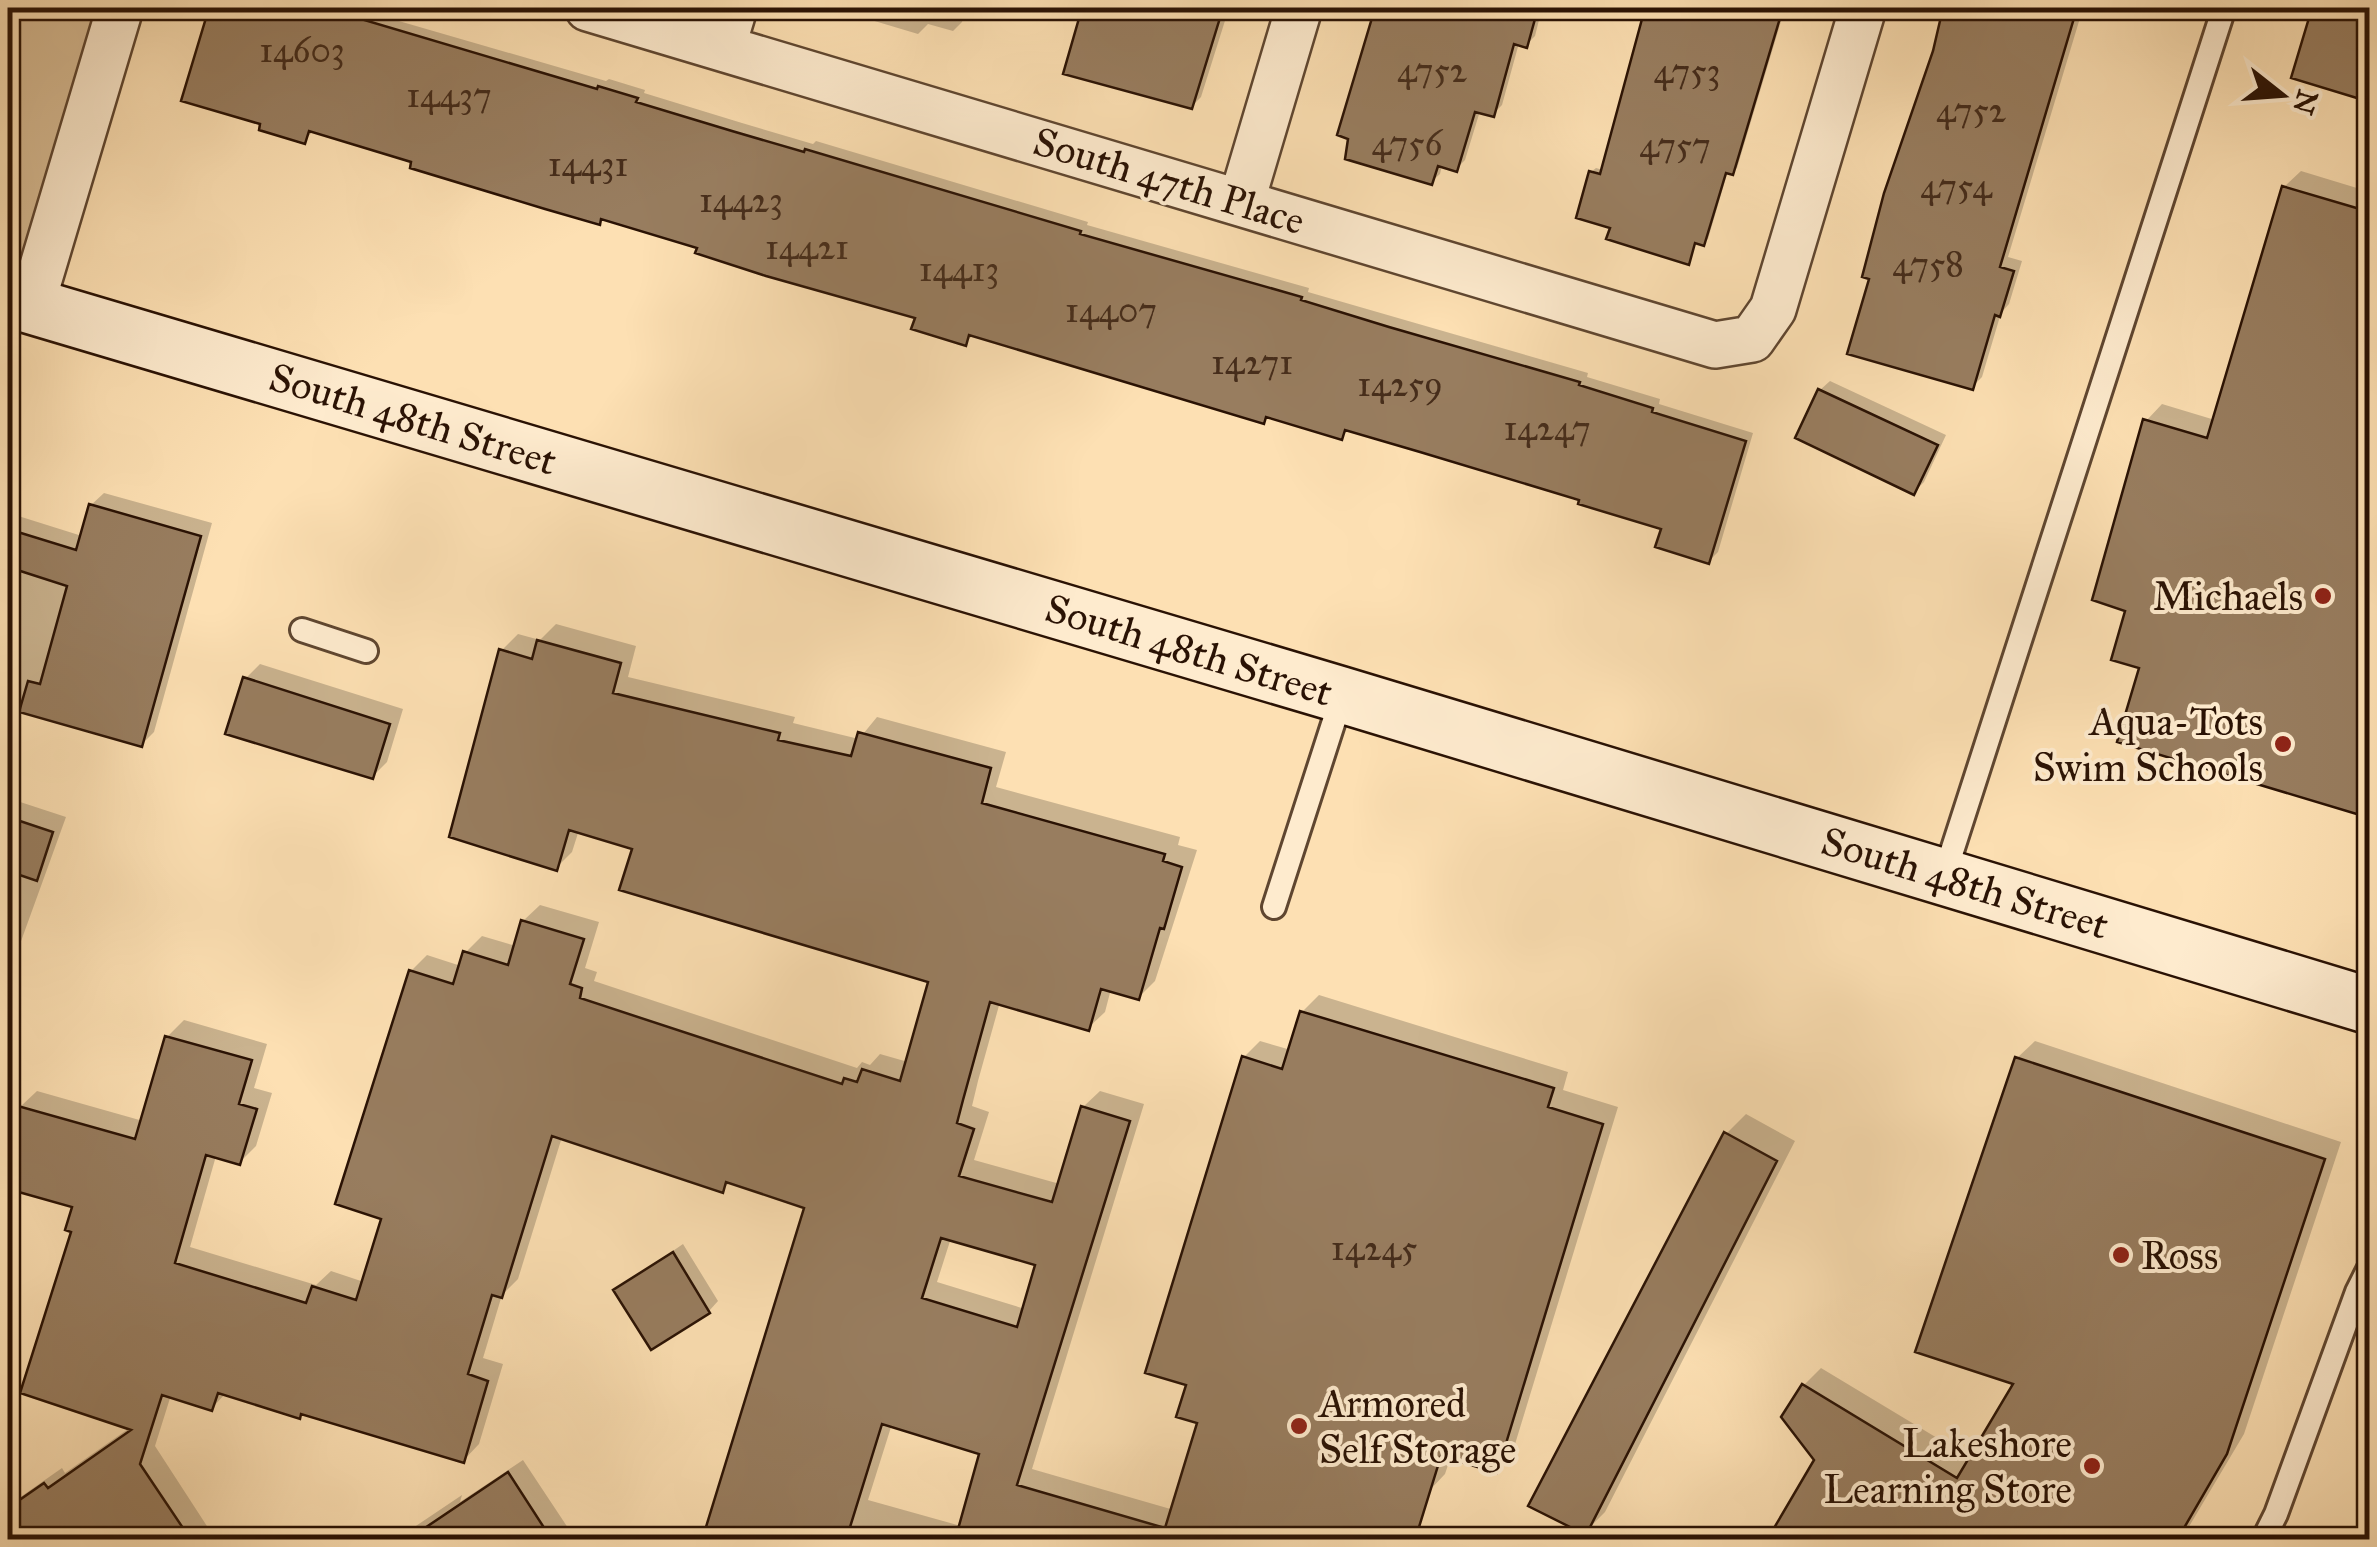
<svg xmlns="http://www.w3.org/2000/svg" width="2377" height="1547" viewBox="0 0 2377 1547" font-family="'IM FELL Great Primer',serif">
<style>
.green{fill:#d9bd95;stroke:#82684c;stroke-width:2.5}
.shadow{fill:#0003;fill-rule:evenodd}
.building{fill:#987d5f;stroke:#2a1204;stroke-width:2.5;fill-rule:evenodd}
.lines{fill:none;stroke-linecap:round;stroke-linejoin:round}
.service-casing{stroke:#5f4630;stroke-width:28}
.minor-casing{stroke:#5f4630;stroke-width:50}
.secondary-casing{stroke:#2a1204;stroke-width:60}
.service{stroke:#feebce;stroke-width:22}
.minor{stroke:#feebce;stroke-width:45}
.secondary{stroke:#feebce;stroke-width:55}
.poi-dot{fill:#8f2418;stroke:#feebce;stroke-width:4}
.labels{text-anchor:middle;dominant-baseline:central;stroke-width:8;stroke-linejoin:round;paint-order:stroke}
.number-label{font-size:35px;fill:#462d1b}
.street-label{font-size:40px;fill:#2a1204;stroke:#feebce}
.poi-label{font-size:40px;fill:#2a1204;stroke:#feebce;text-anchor:end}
</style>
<rect width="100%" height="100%" fill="#fde0b3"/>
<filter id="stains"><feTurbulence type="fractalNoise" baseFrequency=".002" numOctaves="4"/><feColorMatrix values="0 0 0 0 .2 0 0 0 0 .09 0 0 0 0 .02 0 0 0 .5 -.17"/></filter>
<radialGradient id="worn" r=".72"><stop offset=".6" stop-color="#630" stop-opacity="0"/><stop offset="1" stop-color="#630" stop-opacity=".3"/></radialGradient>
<path class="green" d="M8,8H120L8,299Z"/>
<path class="shadow" d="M212,8H313L354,21L356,17L329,8H354L606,81L609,79L645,90L644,93L742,123L813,144L816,141L1088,222L1087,225L1309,288L1308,292L1588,373L1587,377L1660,399L1659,404L1753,433L1718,552L1709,561L1664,527L1582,499L1350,429L1341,437L1269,415L1264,421L974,334L965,343L918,316L700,247L604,217L599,222L314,130L304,141L264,122L184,99Z
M831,8H966L962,22L953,31L928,24L918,34Z
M1089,8H1229L1201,97L1191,107L1085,19Z
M1383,8H1542L1535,36L1526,45L1519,43L1502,105L1493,114L1480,111L1465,160L1456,169L1442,165L1440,174L1431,182L1377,30Z
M1649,8H1785L1737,168L1732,172L1728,171L1708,239L1703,243L1697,241L1689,262L1613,226L1591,172L1596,168L1603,170Z
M1946,8H2083L2008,257L2022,261L2009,304L2001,313L1982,377L1972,387L1935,52Z
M2301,171L2370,192V815L2142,666L2128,609L2146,421L2162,404L2215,420L2284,187Z
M1830,381L1946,435L1924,482L1914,492L1820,390Z
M104,493L212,523L154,732L141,745L8,705V494L17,498L12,514L82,536L91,505Z
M556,624L636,646L628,677L795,717L793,723L859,739L877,717L1006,752L996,787L1180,837L1178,845L1197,850L1155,981L1139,997L1111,989L1105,1012L1088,1028L1000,1002L978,1081L972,1106L989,1112L974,1160L1060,1184L1083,1107L1100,1091L1144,1104L1032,1469L1174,1510L1201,1422L1189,1384L1244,1057L1260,1041L1291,1050L1302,1012L1319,995L1568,1072L1563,1090L1618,1107L1512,1454L1496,1470L1451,1456L1445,1474L1429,1491L1409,1540H704L807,1206L731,1181L722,1190L562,1137L518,1279L502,1295L483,1358L503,1364L479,1444L463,1461L303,1412L299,1417L226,1393L212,1408L171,1395L155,1446L216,1540H8L9,1505L62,1468L65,1473L131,1427L74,1230L75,1205L8,1186V1152L20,1107L37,1091L143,1121L167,1037L184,1020L267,1044L254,1088L272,1093L256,1146L240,1162L216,1156L190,1247L316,1285L331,1271L364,1282L384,1217L411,971L427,955L461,966L466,952L482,936L516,946L523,921L540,905L599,922L585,968L597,972L594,981L857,1068L862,1062L870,1065L880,1054L908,1062L931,980L635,847L579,830L572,852L556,868L501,651L518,634L540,640ZM951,1238L1038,1263L1025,1309L937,1282ZM892,1424L982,1452L961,1526L868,1500Z
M260,664L403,709L387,762L372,777L245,679Z
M8,798L66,817L20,944L8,957Z
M2035,1041L2341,1142L2244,1434L2181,1540H1770L1817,1460L1803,1386L1821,1368L1972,1459L2016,1383L2017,1058Z
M1746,1114L1795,1141L1605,1512L1585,1532L1726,1134Z
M683,1244L718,1301L709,1311L651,1347L616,1290Z
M523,1460L576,1540H395L462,1495L460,1502Z"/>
<path class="building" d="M209,8H324L597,89L598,86L638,98L636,102L732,131L804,152L805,149L1081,231L1080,234L1302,297L1301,300L1389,327L1580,382L1579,385L1653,408L1652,412L1746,441L1709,564L1655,547L1661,529L1578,504L1579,500L1420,452L1345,430L1342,440L1266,417L1264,424L969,335L966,346L911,329L915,318L766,276L695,253L697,248L601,219L600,225L545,209L410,168L411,162L309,131L305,144L259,130L260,124L181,101Z
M1082,8H1223L1192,109L1063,74Z
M1375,8H1538L1527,48L1514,44L1494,117L1475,112L1457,172L1438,166L1432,185L1345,159L1348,139L1337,135Z
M1645,8H1783L1733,175L1726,173L1704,246L1695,243L1689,265L1606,239L1610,228L1576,218L1589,171L1600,174Z
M1943,8H2077L2000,267L2014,271L2000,317L1995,315L1973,390L1847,354L1869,279L1862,277L1884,193L1933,51Z
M2312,8H2370V102L2291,78Z
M2282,186L2370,212V818L2117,742L2139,668L2111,660L2125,611L2092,600L2143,419L2207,438Z
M1818,389L1938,445L1914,495L1795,438Z
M89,504L201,536L142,747L19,712L28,681L40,684L67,586L8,567V529L76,550Z
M537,640L621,663L613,693L780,733L778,740L851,756L858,732L991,768L982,803L1165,854L1163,861L1182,867L1164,929L1160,928L1139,1000L1101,989L1089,1031L990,1002L963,1100L957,1123L974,1129L959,1176L1052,1202L1081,1106L1130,1121L1017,1485L1165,1528L1197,1423L1176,1417L1186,1385L1145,1373L1242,1056L1282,1069L1300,1011L1554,1088L1548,1107L1603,1124L1497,1473L1441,1456L1415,1540H955L979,1454L882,1424L846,1540H702L804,1208L726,1182L723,1193L552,1136L502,1298L492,1295L468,1374L488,1381L464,1463L301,1414L300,1419L218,1393L212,1411L162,1395L140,1464L191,1540H8V1508L44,1483L48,1488L131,1430L20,1393L71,1232L65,1230L72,1207L8,1189V1143L18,1106L135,1139L165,1036L252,1060L239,1104L257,1109L240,1165L206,1155L175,1263L306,1303L312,1286L356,1300L381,1219L335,1204L409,970L453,984L463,951L508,965L521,920L584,939L570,984L582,988L580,998L842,1084L844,1078L857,1082L862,1069L900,1081L928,982L619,890L632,849L569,830L557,871L449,837L499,649L532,659ZM941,1238L1035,1265L1017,1327L922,1298Z
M243,677L390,724L373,779L225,734Z
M8,817L53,832L37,881L8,871Z
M2015,1057L2325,1159L2227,1454L2177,1540H1767L1814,1460L1781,1417L1802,1384L1957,1478L2013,1384L1915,1352Z
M1724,1132L1777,1161L1586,1535L1528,1506Z
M673,1252L710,1313L651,1350L613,1290Z
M508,1472L552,1540H407Z"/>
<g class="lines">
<defs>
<path id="service" d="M302,630L366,651
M1944,876L2224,8
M1274,907L1342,696
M2263,1540L2276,1514L2357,1292L2370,1266"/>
<path id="minor" d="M588,8L1715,345L1752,339L1773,309L1863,8
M722,48L734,8
M1241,203L1299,8
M31,306L120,8"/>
<path id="secondary" d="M8,299L1342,695L2370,1006"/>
</defs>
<use href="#service" class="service-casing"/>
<use href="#minor" class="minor-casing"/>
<use href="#secondary" class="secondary-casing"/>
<use href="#service" class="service"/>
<use href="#minor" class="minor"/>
<use href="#secondary" class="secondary"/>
</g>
<g class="poi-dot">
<circle cx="2323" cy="596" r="10"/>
<circle cx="2283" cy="744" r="10"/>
<circle cx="2121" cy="1255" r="10"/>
<circle cx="1299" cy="1426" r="10"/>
<circle cx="2092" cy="1466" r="10"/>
</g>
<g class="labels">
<g class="number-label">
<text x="302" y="50">14603</text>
<text x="1432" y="70">4752</text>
<text x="1687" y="71">4753</text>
<text x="449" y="95">14437</text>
<text x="1971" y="110">4752</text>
<text x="1407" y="143">4756</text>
<text x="1675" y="145">4757</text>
<text x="588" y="164">14431</text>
<text x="1956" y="186">4754</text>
<text x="741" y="200">14423</text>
<text x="807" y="247">14421</text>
<text x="1928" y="264">4758</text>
<text x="959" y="269">14413</text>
<text x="1111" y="310">14407</text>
<text x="1252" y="362">14271</text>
<text x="1400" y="384">14259</text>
<text x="1547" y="428">14247</text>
<text x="1374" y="1248">14245</text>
</g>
<g class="street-label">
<text transform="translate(1169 181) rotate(17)">South 47th Place</text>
<text transform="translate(413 419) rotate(17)">South 48th Street</text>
<text transform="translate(1189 650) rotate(17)">South 48th Street</text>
<text transform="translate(1965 883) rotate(17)">South 48th Street</text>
</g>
<g class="poi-label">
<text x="2303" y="596">Michaels</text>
<text x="2263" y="721">Aqua-Tots<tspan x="2263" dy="46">Swim Schools</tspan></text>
<text x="2141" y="1255" text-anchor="start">Ross</text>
<text x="1319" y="1403" text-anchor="start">Armored<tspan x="1319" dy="46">Self Storage</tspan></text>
<text x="2072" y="1443">Lakeshore<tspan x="2072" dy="46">Learning Store</tspan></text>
</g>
</g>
<rect width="2377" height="1547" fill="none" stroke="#fde0b3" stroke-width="40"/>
<rect x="10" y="10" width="2357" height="1527" fill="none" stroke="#2a1204" stroke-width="5"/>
<rect x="20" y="20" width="2337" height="1507" fill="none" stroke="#2a1204" stroke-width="2.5"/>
<g transform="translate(2282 95) rotate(107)" stroke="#feebce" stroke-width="8" paint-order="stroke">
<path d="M0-8L18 38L0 25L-18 38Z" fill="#2a1204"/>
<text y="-15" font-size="28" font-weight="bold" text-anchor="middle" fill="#2a1204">N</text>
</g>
<rect width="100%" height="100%" filter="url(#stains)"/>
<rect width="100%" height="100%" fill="url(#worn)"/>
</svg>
